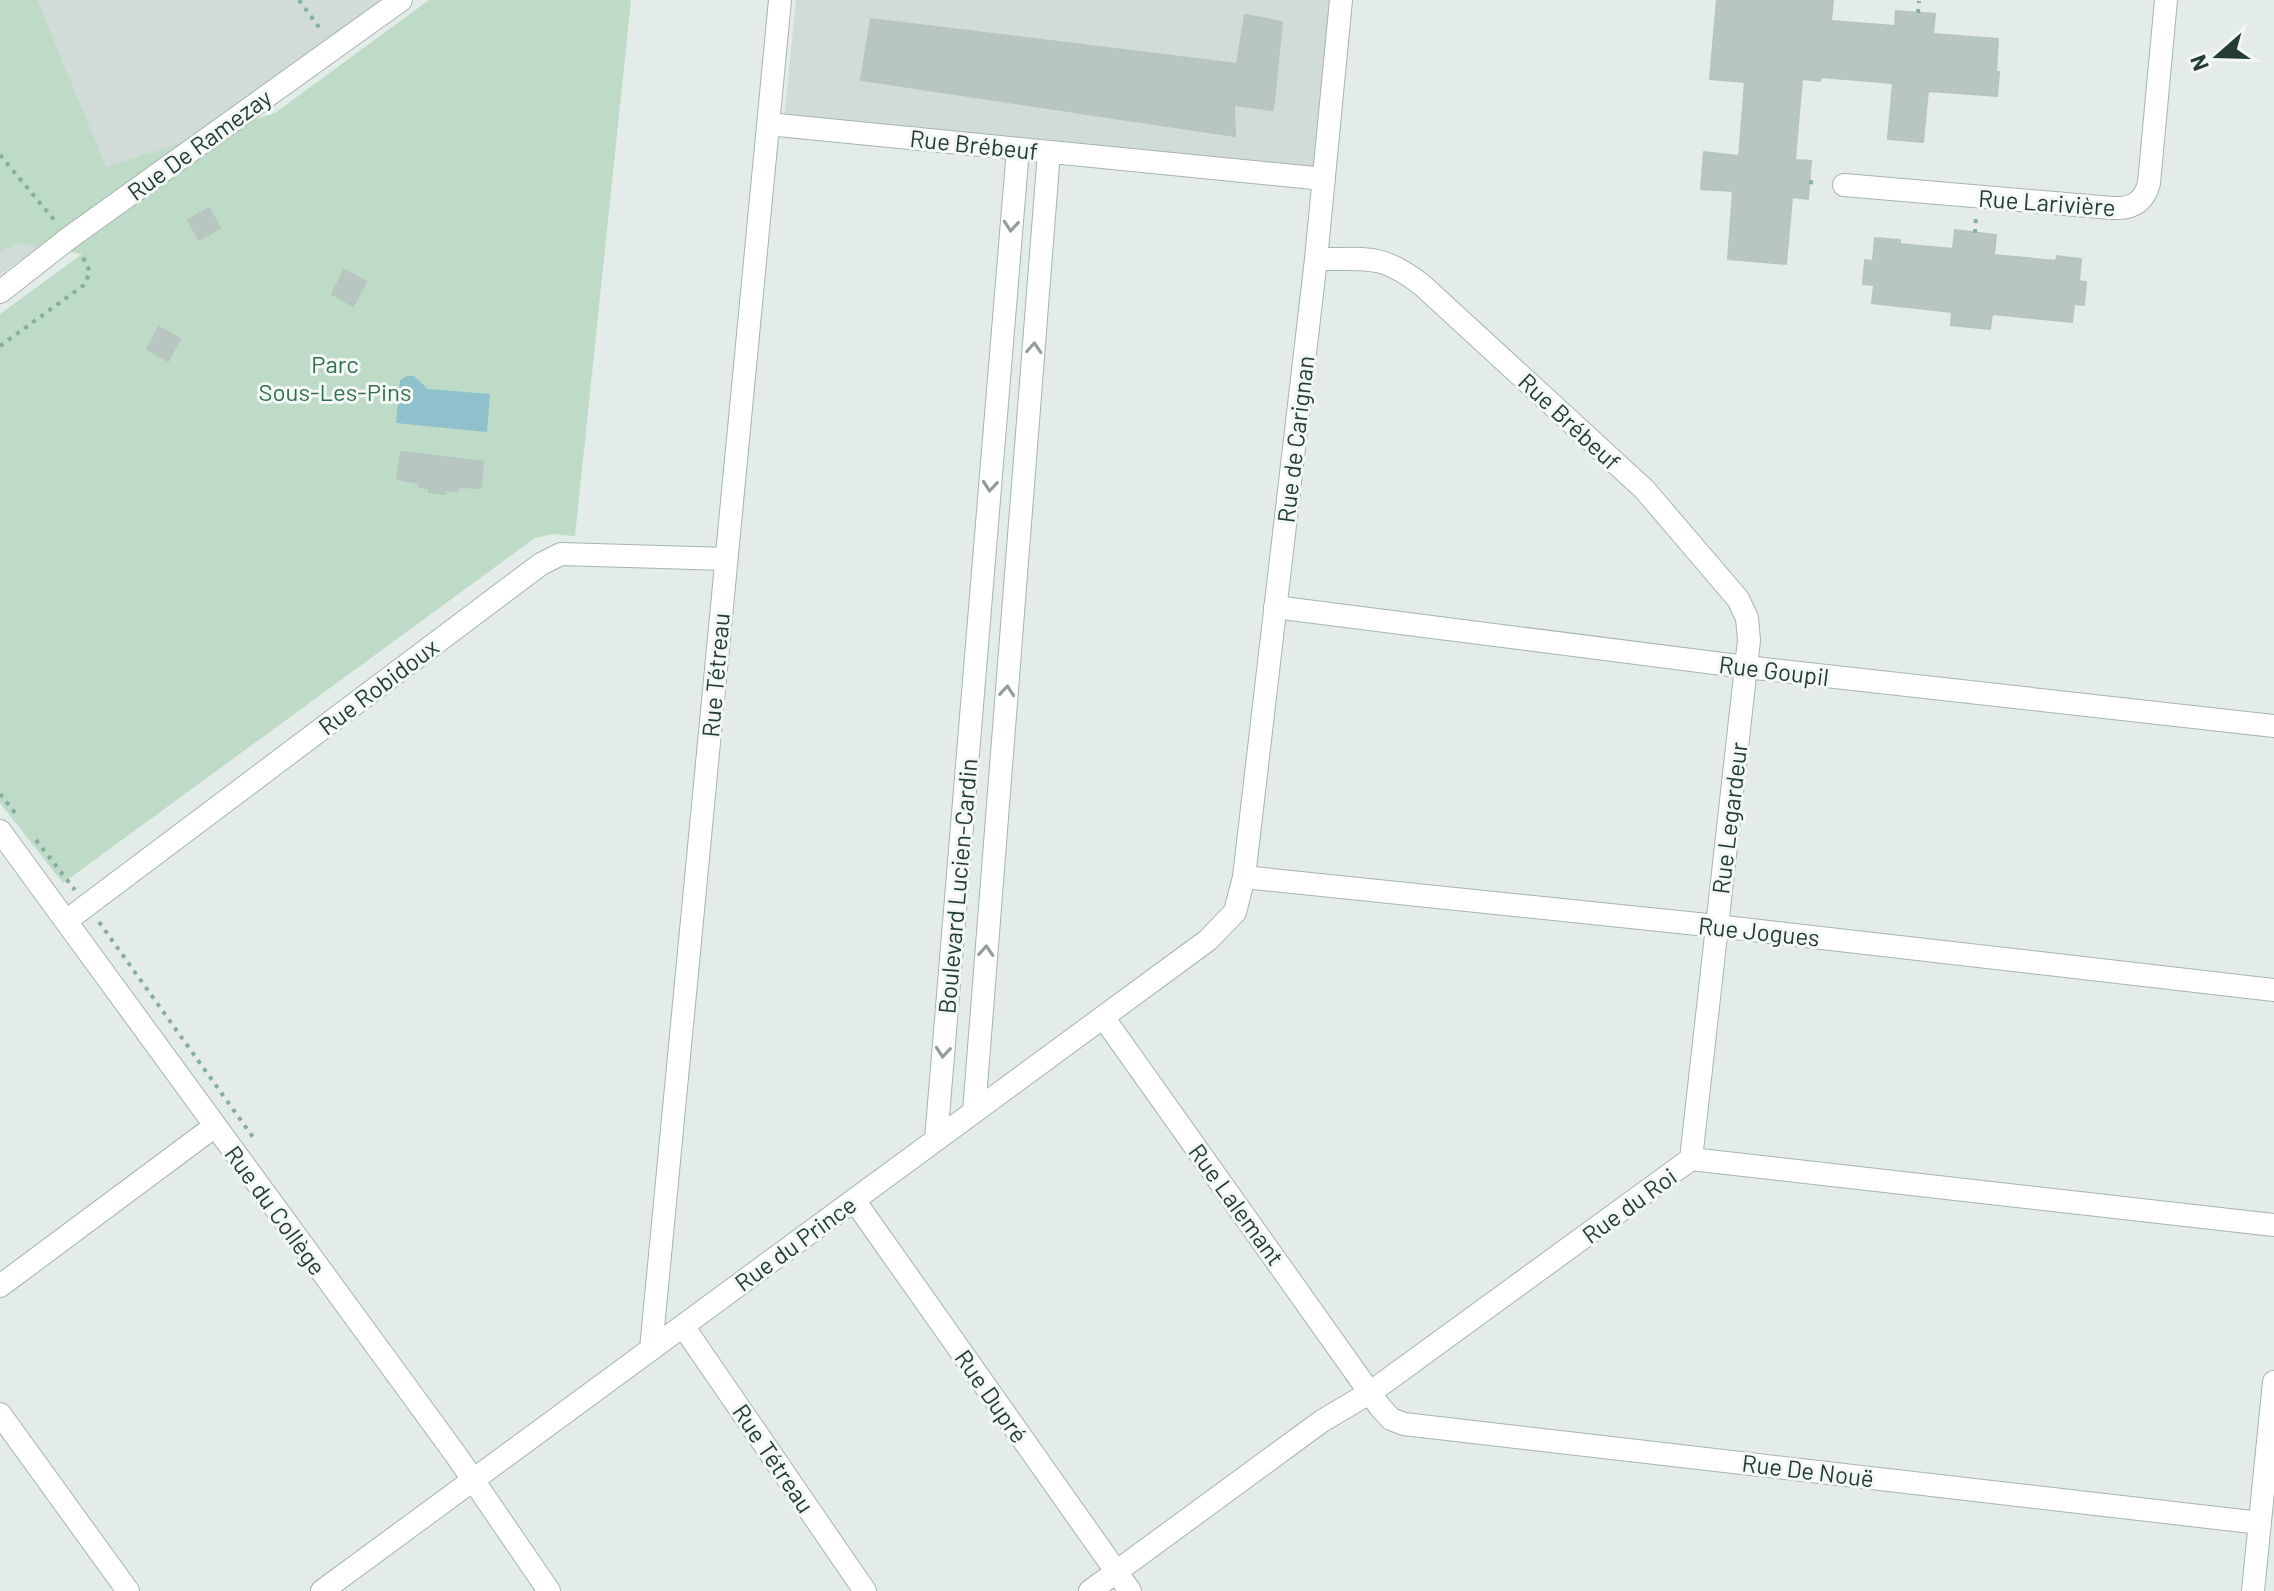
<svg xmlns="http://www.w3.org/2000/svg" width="2274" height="1591" viewBox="0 0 2274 1591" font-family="Barlow,sans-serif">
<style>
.built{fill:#d1dbd7}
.green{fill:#bddbc6}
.water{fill:#8fc1cd}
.building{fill:#b8c6c1;stroke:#b6c5bf;stroke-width:2}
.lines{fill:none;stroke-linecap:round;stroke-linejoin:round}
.minor-casing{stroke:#a6b4af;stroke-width:24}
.path{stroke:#86ada2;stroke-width:4;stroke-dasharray:4 6;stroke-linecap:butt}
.minor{stroke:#fff;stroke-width:22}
.oneway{stroke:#929e9a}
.labels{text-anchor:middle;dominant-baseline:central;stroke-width:6;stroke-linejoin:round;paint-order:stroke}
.street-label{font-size:24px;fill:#243c36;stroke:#f3f8f6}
.park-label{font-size:24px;fill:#31704b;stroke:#f3f8f6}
</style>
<rect width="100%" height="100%" fill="#e3ece8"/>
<path class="built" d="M0,0H385L0,275Z
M796,0H1336L1321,174L784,120Z"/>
<path class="green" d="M0,0H37L106,167L275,113L429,0H631L575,536L554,534L535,538L63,883L0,803V314L82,254L18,243L0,252Z"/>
<path class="water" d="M407,376H414L428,389L490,394L487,432L396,423L400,380Z"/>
<path class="building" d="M1717,0H1833L1831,21L1895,26L1896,11L1935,14L1933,34L1998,39L1996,72H1999L1997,96L1928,91L1923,142L1888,139L1893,83L1821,77L1820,81L1802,79L1795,160L1811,161L1808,199L1792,197L1786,264L1728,259L1733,191L1701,189L1704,152L1739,156L1745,82L1710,79Z
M1245,15L1282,22L1273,110L1234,105L1235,136L861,80L871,19L1237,64Z
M209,208L220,228L199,240L188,220Z
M1955,230L1996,235L1994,255L2056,261L2057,256L2081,259L2079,281L2086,282L2084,305L2074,304L2072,322L1992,314L1990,329L1951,325L1952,312L1872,303L1874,285L1863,284L1865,260L1873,261L1875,238L1900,240V244L1953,249Z
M344,270L366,282L353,306L332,294Z
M159,327L180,339L168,361L147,349Z
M401,452L483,462L481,488L459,487L457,491L446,490L445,494L429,492V488L419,487V483L397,479Z"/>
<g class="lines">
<defs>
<path id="minor" d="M768,124L1324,179
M1844,185L2112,208C2131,209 2144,203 2149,183L2166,0
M1316,259C1366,260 1379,252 1422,285L1644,489L1738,599L1747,618L1749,640L1691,1159
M0,292L69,238L401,0
M1275,607L1746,667L2274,726
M0,831L456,1455L549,1591
M1244,877L1717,926L2274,990
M66,921L541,564L561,554L726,559
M1103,1017L1380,1407L1391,1419L1404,1424L2260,1523
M974,1112L1049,152
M936,1140L1018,149
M854,1200L1130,1591
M0,1286L215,1126
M683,1326L865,1591
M651,1349L780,0
M0,1414L128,1591
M322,1591L1208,940L1235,912L1244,877L1316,259L1341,0
M1090,1591L1322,1421L1371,1392L1691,1159L2274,1225
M2253,1591L2274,1382"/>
</defs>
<use href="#minor" class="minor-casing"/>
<path class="path" d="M299,0L321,30
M1918,13L1919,1
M0,155L55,221
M1809,182L1818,183
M1975,233L1976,215
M0,346L84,285L90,272L81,253
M0,794L16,814
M36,840L75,890
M99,922L255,1140"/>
<use href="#minor" class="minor"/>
</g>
<defs><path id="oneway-chevron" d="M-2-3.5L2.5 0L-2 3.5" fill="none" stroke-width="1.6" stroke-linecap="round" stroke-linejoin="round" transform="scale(2)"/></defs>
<g class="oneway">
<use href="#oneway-chevron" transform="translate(1011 226) rotate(95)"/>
<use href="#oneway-chevron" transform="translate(1034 348) rotate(-86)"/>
<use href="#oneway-chevron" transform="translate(990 486) rotate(95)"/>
<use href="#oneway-chevron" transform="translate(1007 691) rotate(-85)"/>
<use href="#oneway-chevron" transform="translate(986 951) rotate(-86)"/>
<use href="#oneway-chevron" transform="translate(943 1052) rotate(95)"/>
</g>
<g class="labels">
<g class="street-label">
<text transform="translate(199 144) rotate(-36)">Rue De Ramezay</text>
<text transform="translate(974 144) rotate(6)">Rue Brébeuf</text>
<text transform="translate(2047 202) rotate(4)">Rue Larivière</text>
<text transform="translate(1570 421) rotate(43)">Rue Brébeuf</text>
<text transform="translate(1295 439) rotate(-83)">Rue de Carignan</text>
<text transform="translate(1774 670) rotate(7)">Rue Goupil</text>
<text transform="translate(715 675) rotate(-85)">Rue Tétreau</text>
<text transform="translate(378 686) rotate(-37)">Rue Robidoux</text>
<text transform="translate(1729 818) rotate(-83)">Rue Legardeur</text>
<text transform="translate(957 886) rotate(-85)">Boulevard Lucien-Cardin</text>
<text transform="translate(1759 931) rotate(6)">Rue Jogues</text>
<text transform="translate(1237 1204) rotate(54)">Rue Lalemant</text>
<text transform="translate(1629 1205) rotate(-36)">Rue du Roi</text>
<text transform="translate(276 1210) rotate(54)">Rue du Collège</text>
<text transform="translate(795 1243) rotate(-36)">Rue du Prince</text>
<text transform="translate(992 1396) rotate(55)">Rue Dupré</text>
<text transform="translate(774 1458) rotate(56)">Rue Tétreau</text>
<text transform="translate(1808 1470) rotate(7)">Rue De Nouë</text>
</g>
<g class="park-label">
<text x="335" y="363">Parc<tspan x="335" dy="28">Sous-Les-Pins</tspan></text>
</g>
</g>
<g transform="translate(2218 56) rotate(250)" stroke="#f3f8f6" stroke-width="6" paint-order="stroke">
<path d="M0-6L14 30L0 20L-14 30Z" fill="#243c36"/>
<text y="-12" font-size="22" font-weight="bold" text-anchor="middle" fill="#243c36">N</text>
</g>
</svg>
